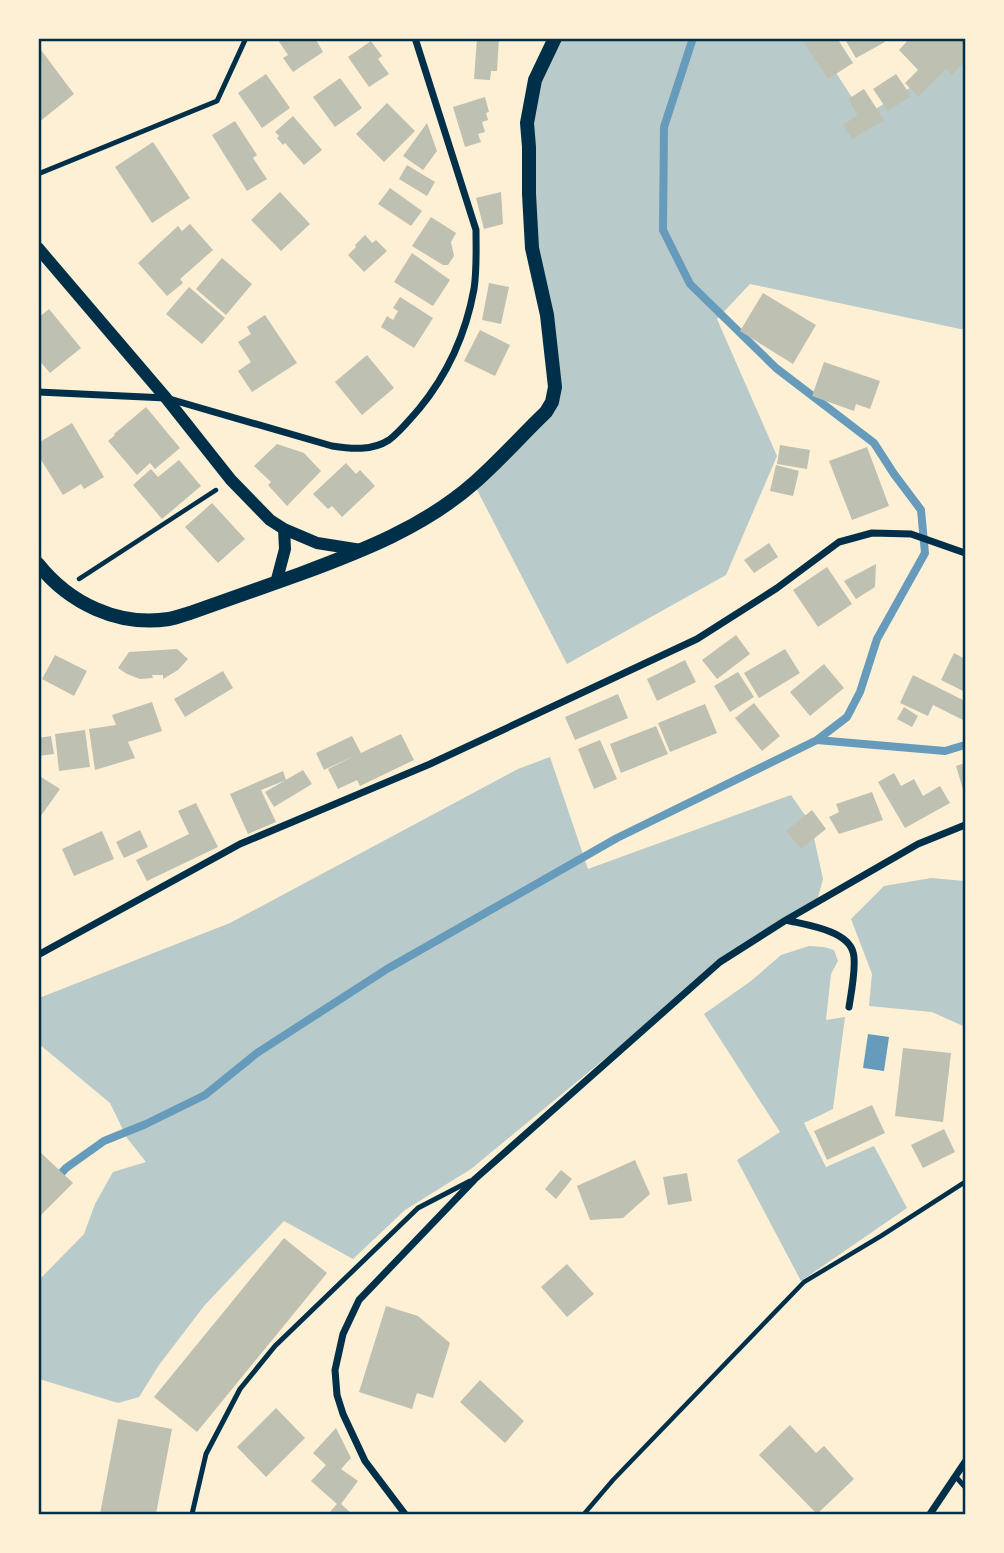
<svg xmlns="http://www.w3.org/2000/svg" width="1004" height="1553" viewBox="0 0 1004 1553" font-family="'Fira Sans',sans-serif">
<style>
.green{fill:#b9caca}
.water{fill:#669bbc}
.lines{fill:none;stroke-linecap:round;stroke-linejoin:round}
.stream{stroke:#669bbc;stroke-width:8}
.building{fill:#bec0b2}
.path{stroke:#003049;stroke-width:4.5}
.service{stroke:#003049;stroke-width:5}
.minor{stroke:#003049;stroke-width:7}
.tertiary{stroke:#003049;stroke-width:12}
.secondary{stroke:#003049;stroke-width:14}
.neatline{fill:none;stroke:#003049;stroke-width:2.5}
</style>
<rect width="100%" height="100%" fill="#fdf0d5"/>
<path class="green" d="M555,39H814L864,116L965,54V330L750,284L717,319L777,456L726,575L567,664L474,484L552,402L527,123Z
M550,757L588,869L791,795L811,824L823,879L817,901L721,963L471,1169L405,1210L353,1259L284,1221L204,1306L159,1365L139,1397L118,1403L39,1379V1280L84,1234L95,1204L113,1172L146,1162L127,1138L110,1103L39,1044V998L230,923L518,769Z
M931,878L965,881V1025L963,1026L932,1012L869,1006L872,974L851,919L884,886Z
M809,946L824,947L834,950L838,961L831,974L826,1020L845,1017L833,1109L804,1123L826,1167L874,1146L907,1208L801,1281L737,1160L780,1132L704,1014L751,981L781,955Z"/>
<path class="water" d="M868,1034L889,1037L884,1071L863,1068Z"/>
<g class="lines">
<path class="stream" d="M693,38L664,127L663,230L690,284L776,368L874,443L894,474L921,510L925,553L877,639L860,692L847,717L817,740
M55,1180L66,1168L104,1141L146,1124L205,1095L257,1053L387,969L617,838L817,740L945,751L965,745"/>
</g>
<path class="building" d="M280,38H315L323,52L293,72L283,58L288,55L278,40Z
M477,38H499L497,71H491L490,80L474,79Z
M801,38H837L853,63L828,79Z
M844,38H883L885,42L856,58Z
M910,38H965V61L952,75L946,69L918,97L905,83L918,70L899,50Z
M371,41L382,56L378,59L389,74L369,87L348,57Z
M38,46L74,94L38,123Z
M266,74L290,108L262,128L238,93Z
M896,74L911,96L888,111L873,89Z
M340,78L362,108L335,127L313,97Z
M864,89L884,120L852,139L843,125L858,115L848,99Z
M485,97L489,112L486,113L488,120L482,122L485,132L478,134L481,142L465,147L453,107Z
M387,103L415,131L384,162L356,134Z
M293,116L322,150L304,165L285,143L283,145L277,138L279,136L275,132Z
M235,121L257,155L253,158L267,179L247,191L212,135Z
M427,123L437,151L423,170L403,156Z
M153,142L190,198L152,223L115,167Z
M407,165L435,182L427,196L399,179Z
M390,188L422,211L411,226L378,204Z
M280,192L310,224L281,251L251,220Z
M501,192L503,224L484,229L476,198Z
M431,217L456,233L451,242L454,256L448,265H443L412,246Z
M190,224L213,250L180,279L183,283L167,296L138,263L178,226L182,231Z
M365,235L372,243L376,240L387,251L364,272L348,255L356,247L355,245Z
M412,253L450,280L433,306L394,282Z
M222,258L252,284L226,315L196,289Z
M489,283L509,287L501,324L482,320Z
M189,287L225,318L202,344L166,314Z
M763,293L816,325L793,364L740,331Z
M400,297L433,318L414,348L381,327L387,316L393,320L398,311L393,308Z
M49,309L81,348L50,373L38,359V318Z
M265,315L297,363L252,392L238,371L251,362L238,342L251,334L247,327Z
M480,330L510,345L495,376L464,361Z
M367,355L394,388L362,415L335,382Z
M824,362L880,381L870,409L856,404L854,411L812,396Z
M146,407L180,448L155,469L150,463L137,475L108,441L115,435L114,434Z
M72,423L104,477L84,489L81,484L63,495L38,455V443Z
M277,444L304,453L321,471L287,506L268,485L271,482L254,466Z
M780,445L810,450L807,469L777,464Z
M867,447L889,506L852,520L829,461Z
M179,460L201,486L162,519L133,485L151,469L158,477Z
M346,463L356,474L360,470L375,486L342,517L332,506L328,509L313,494Z
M776,465L799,471L793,496L770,491Z
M212,503L245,539L218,563L185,527Z
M769,543L778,557L754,573L744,560Z
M876,564L875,587L856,599L844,581Z
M827,567L852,604L818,627L793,590Z
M736,635L750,654L717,679L702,660Z
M177,649L188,659L178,670L163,679V675H152L153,678L140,679L127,674L118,668L129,652Z
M785,649L800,673L759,698L744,673Z
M954,653L965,659V692L941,680Z
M55,655L87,671L74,696L42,679Z
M685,660L696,682L657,701L647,679Z
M824,664L844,688L810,716L790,692Z
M223,671L233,688L185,717L174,699Z
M738,672L754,697L730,712L714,686Z
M913,675L965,701V721L933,705L928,716L900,703Z
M618,694L628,718L575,740L565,717Z
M152,702L162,731L128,742L135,758L95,770L89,729L116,725L112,715Z
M754,703L780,736L762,751L735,718Z
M705,704L717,733L670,752L658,723Z
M904,707L918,716L912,727L897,719Z
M656,726L668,754L621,773L610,744Z
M85,730L90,767L59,771L55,734Z
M401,734L414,760L360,786L357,780L338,789L328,769L356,755L324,770L316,753L352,736L361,753Z
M51,736L54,754L38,756V738Z
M600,740L617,779L594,789L578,749Z
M965,763V796L956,766Z
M303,770L312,784L274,807L265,792Z
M283,771L286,780L261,790L276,822L248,834L230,794Z
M894,773L901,786L914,779L923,796L940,786L950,803L905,828L878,782Z
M38,775L60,789L38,820Z
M872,792L883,820L839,834L829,817L839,812L836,804Z
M196,803L218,847L147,881L136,860L189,834L178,811Z
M812,810L826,829L801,849L786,831Z
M140,830L148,847L124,858L116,842Z
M102,831L114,859L74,876L62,849Z
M903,1048L951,1053L943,1122L895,1116Z
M872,1105L885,1133L827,1160L814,1131Z
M944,1129L955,1152L923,1168L911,1145Z
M38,1150L73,1183L38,1218Z
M635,1160L650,1194L623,1218L590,1220L577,1186Z
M561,1170L572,1179L556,1199L545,1189Z
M687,1173L692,1201L668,1205L663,1177Z
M284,1238L327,1273L197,1432L154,1397Z
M567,1264L594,1294L567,1317L541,1287Z
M386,1306L418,1316L450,1343L433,1398L417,1393L412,1409L359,1392Z
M480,1380L524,1421L505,1443L460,1402Z
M276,1408L305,1438L266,1477L237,1447Z
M118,1419L172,1429L156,1514H100Z
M790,1425L816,1453L824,1446L854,1479L817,1514L759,1455Z
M336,1428L351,1458L341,1469L358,1481L341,1504L350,1512L348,1514H328L337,1504L311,1481L326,1465L313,1453Z"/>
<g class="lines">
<path class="path" d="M79,579L216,490
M584,1514L613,1480L804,1282L881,1236L965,1182"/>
<path class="service" d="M38,174L217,101L246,38
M956,1477L965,1487
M192,1514L206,1454L240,1389L275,1346L418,1208L470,1181"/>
<path class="minor" d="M38,392L166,398L332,446C351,449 372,451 389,440C400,432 410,419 419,409C447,375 466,333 474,289C477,269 476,250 476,230L415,38
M786,920C806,925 847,930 853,952C857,964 851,994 849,1007
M38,955L240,844L430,764L697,639L777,588L839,542L872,533L911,534L965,553
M405,1514L365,1461L343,1414L337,1395L335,1370L343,1334L359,1300L475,1179L720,962L786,920L918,844L965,825
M930,1514L965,1462"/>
<path class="tertiary" d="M38,248L166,398L231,480L270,520L284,529L317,543L361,550
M276,583L285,549L284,529"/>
<path class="secondary" d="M38,564C69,603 118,627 169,619C176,618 183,615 190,613C227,600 263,587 300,574C362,551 424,527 474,483C499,461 522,435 546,412L552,402L555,387L547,315L532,248L529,194V147L527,123L535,80L555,38"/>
</g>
<rect width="1004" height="1553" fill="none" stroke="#fdf0d5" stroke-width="80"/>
<rect x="40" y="40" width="924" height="1473" class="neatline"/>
</svg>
